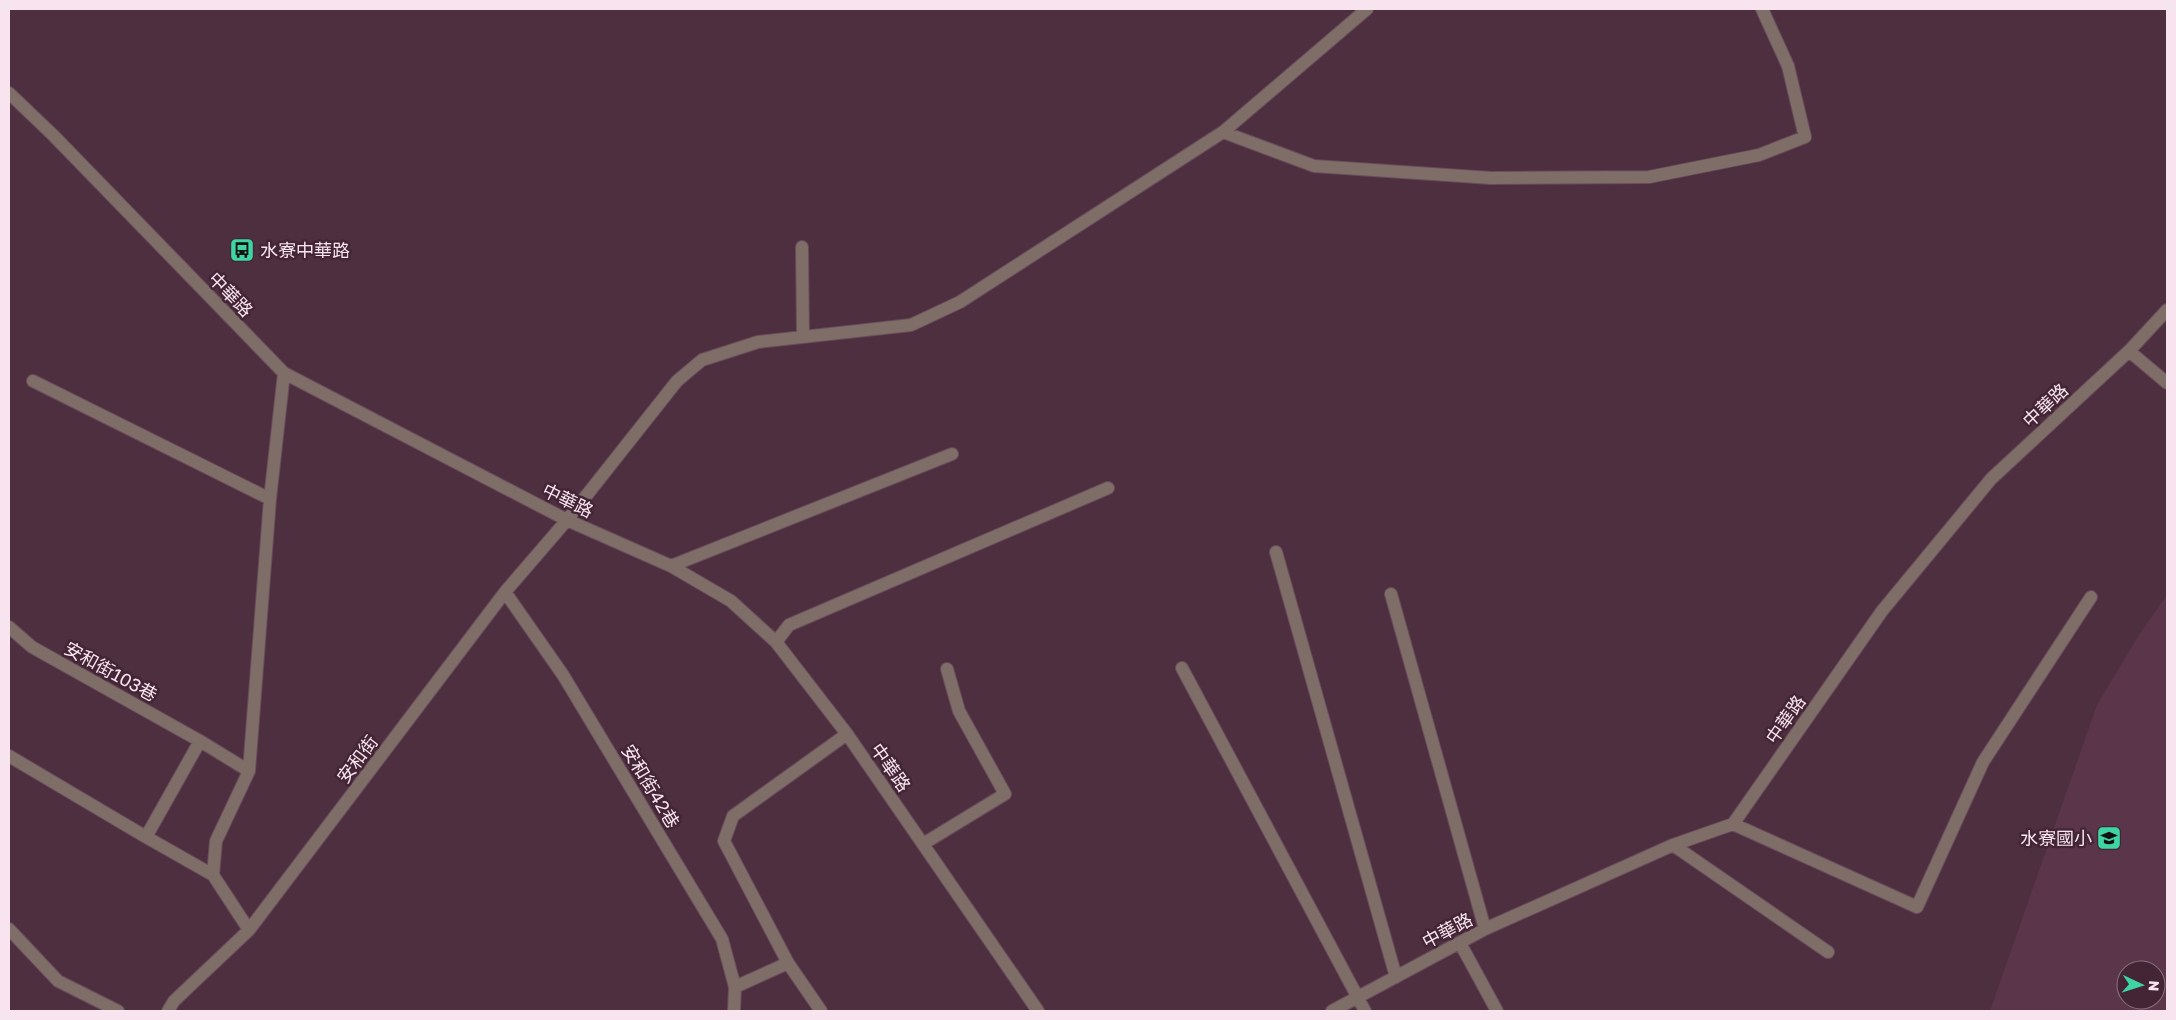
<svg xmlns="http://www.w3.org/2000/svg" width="2176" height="1020" viewBox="0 0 2176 1020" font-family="'Golos Text','Noto Sans TC',sans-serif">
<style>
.built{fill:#5b364b;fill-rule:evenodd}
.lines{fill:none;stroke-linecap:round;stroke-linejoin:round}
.minor-casing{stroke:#694c5c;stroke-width:14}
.minor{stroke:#7e6e67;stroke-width:12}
.labels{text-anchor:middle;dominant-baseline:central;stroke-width:5;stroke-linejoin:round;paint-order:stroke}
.poi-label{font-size:18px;fill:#f8e4ee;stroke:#432535;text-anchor:start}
.street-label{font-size:18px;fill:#f8e4ee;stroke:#432535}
</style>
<rect width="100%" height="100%" fill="#4e2f40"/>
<path class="built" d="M2167,595V1011H1990L2097,705L2139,635ZM2126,970H2156V1000H2126Z"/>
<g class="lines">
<defs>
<path id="minor" d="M9,93L54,136L284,373L567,520L671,566L731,601L776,642L847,734L1038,1011
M1223,132L1314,166L1491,178L1649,177L1759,155L1805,137L1788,66L1762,9
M802,247L803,336
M2129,351L2167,383
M33,381L270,499
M1276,552L1396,977
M671,566L952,454
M505,592L563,675L722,939L735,987L734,1011
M1391,594L1485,929
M9,627L32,647L200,741L249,771
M776,642L789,625L1108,488
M1182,668L1365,1011
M200,741L146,837L213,875
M9,756L146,837
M1733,824L1917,907L1983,762L2091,597
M923,844L1005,794L959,711L947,669
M1673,845L1828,952
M9,929L58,981L118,1011
M249,930L213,875L216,841L249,771L270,499L284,373
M1460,943L1497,1011
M735,987L788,963
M168,1011L174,1001L249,930L505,592L567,520L677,381L702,360L758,342L911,325L960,302L1223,132L1367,9
M821,1011L788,963L724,841L733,816L847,734
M1332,1011L1485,929L1673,845L1733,824L1882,611L1991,479L2129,351L2167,310"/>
</defs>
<use href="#minor" class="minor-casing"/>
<use href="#minor" class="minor"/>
</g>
<defs>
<symbol id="bus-square" viewBox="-11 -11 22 22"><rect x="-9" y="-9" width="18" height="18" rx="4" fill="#3ed4a3" stroke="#432535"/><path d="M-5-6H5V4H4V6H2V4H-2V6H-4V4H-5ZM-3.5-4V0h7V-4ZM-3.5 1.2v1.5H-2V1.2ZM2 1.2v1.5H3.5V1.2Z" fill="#111"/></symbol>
<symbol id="school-square" viewBox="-11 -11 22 22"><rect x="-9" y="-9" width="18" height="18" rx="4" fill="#3ed4a3" stroke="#432535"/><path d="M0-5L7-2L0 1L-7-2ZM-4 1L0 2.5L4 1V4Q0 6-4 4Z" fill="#111"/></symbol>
</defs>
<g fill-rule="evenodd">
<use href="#bus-square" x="228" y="236" width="28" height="28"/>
<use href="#school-square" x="2095" y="824" width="28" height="28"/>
</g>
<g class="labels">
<g class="poi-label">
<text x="260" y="250">水寮中華路</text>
<text x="2092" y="838" text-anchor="end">水寮國小</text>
</g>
<g class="street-label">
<text transform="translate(231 294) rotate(46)">中華路</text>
<text transform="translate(2045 405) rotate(-43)">中華路</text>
<text transform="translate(568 500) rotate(26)">中華路</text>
<text transform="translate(111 671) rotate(29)">安和街103巷</text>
<text transform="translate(1785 719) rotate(-55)">中華路</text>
<text transform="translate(357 759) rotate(-53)">安和街</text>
<text transform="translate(891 767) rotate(55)">中華路</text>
<text transform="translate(651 786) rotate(59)">安和街42巷</text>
<text transform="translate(1447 930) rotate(-28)">中華路</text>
</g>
</g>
<rect width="2176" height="1020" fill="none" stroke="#f8e4ee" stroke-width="20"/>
<g transform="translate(2141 985) rotate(94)"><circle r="24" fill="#432535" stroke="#8b717f"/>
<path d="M0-4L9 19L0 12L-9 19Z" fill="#3ed4a3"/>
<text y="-8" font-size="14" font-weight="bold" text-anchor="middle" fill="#f8e4ee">N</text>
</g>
</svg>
